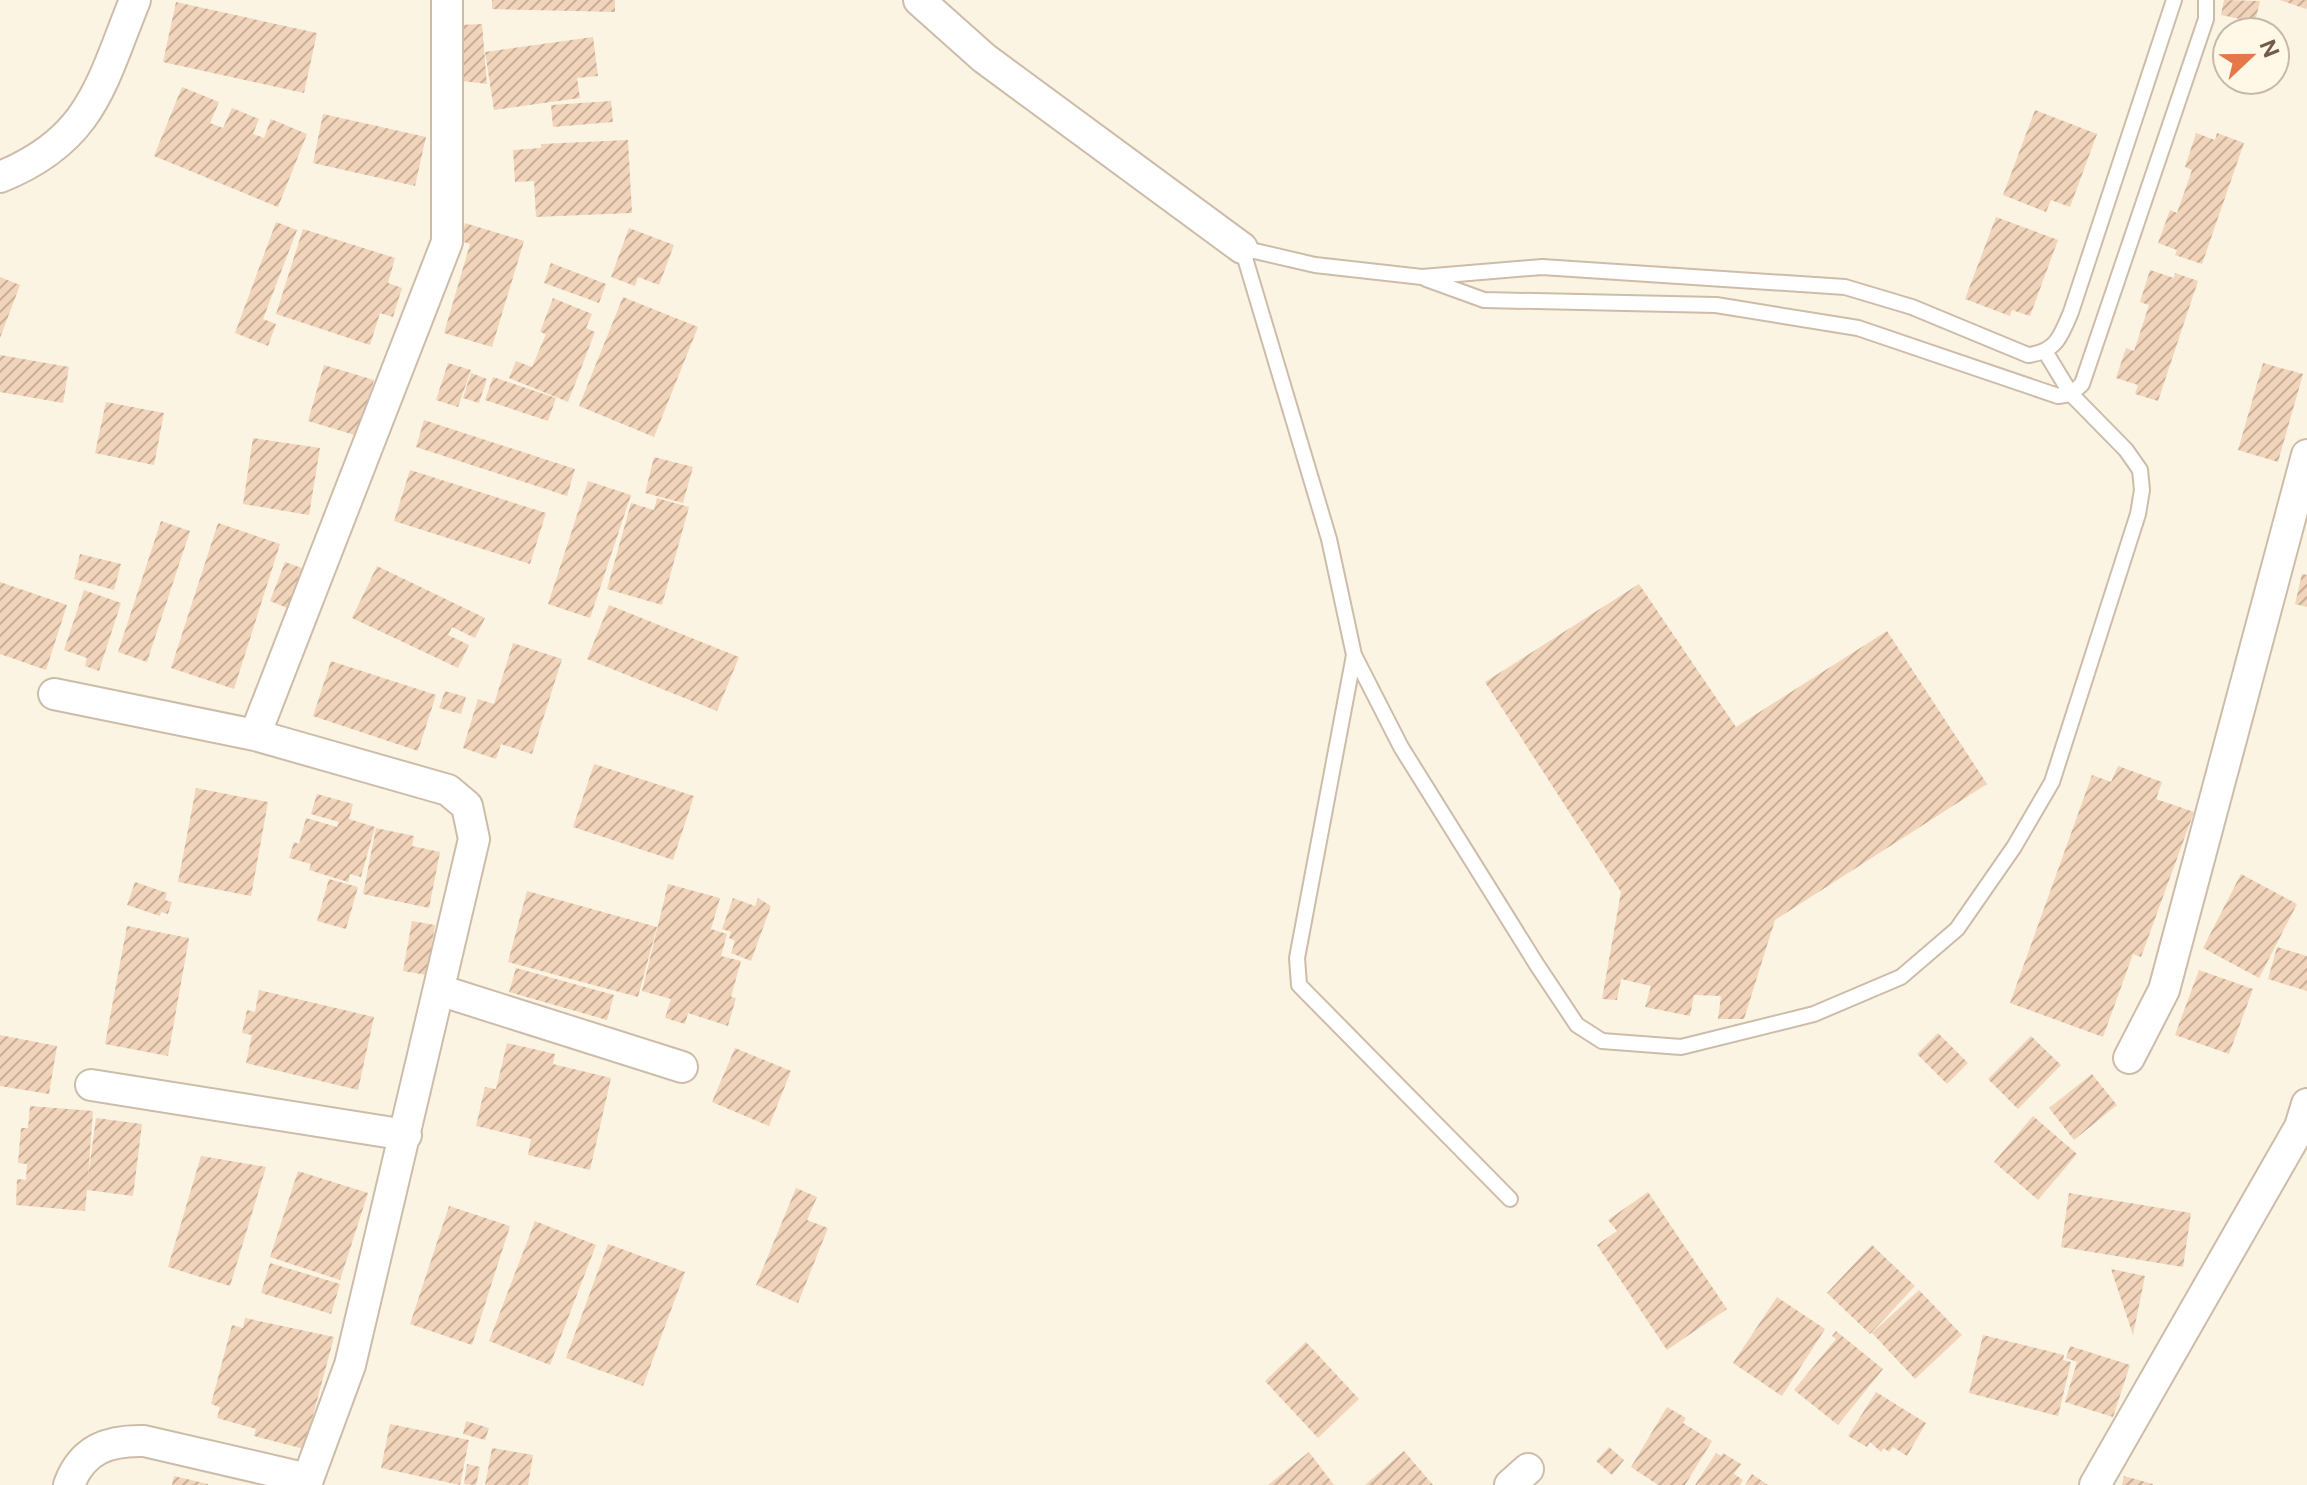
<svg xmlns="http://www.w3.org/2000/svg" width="2307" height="1485" viewBox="0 0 2307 1485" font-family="'Public Sans',sans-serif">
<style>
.building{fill:url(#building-hatch)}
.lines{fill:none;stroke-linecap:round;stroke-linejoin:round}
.service-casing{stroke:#cdbca9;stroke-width:18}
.minor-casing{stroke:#cdbca9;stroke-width:34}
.service{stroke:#fff;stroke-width:14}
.minor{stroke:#fff;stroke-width:30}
</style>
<defs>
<pattern id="building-hatch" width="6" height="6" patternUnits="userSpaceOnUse" patternTransform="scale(2)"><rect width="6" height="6" fill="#f1d4ba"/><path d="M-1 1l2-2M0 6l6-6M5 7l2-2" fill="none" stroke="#c8af99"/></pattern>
</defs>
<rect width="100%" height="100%" fill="#fcf4e2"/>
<path class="building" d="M492,0H615V12L492,9Z
M2224,0L2260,1L2255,22L2221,15Z
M2280,0H2307V7L2306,9Z
M176,2L317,33L304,93L163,62Z
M482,24L487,84L463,81L459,25Z
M593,37L598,76L577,78L580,98L494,110L485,52Z
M182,87L219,102L210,123L223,128L232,108L259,119L253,134L264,138L271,119L307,134L278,207L154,156Z
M611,101L613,122L553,127L551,105Z
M2035,110L2097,134L2070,207L2051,200L2046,212L2003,195Z
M323,114L426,137L415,186L313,163Z
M2196,133L2215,140L2217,133L2244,143L2202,264L2175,255L2177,250L2158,243L2170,210L2177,213L2192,170L2185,167Z
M628,140L632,213L536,217L534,181L515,182L513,150L541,148V144Z
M1996,217L2058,240L2030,316L2012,310L2010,316L1965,299Z
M276,222L297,230L263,319L276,324L268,346L235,333Z
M465,223L524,241L492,347L444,333L470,244L461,241Z
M629,228L674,245L659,285L638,277L635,286L611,277Z
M303,229L395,258L388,283L402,288L393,317L380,313L370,345L276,314Z
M551,263L606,284L599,303L544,283Z
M2150,270L2174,278L2175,273L2198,281L2158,401L2135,394L2138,385L2116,378L2126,348L2134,351L2149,305L2140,302Z
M0,277L20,285L0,338Z
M623,297L698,327L654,437L579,406Z
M553,298L592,314L586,328L595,332L568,402L509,378L516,361L532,367L546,334L540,332Z
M0,355L69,367L63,403L0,392Z
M448,363L471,370L458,407L436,400Z
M2263,363L2303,374L2278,462L2238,450Z
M324,365L374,380L358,436L308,421Z
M471,373L487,379L479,403L463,398Z
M493,377L556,398L548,421L485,400Z
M106,402L164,413L154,465L95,453Z
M424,420L575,469L567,496L416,447Z
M253,438L320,448L309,515L243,504Z
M654,457L693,467L683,503L645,493Z
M410,470L546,513L530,564L394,521Z
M588,481L631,495L590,618L548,604Z
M657,498L689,507L662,605L607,589L631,503L654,510Z
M161,521L190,531L147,662L118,652Z
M218,523L280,544L234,689L171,668Z
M80,554L121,564L114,590L74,579Z
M285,562L310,571L295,611L270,601Z
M377,566L485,618L475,638L452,627L448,635L469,645L458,668L352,618Z
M2302,574L2307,575V607L2295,604Z
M0,582L67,605L46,670L0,654Z
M1639,584L1736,727L1887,631L1987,784L1775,920L1744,1019H1718L1721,996L1694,995L1690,1016L1645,1007L1651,986L1621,979L1617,1000L1602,999L1621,892L1485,682Z
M84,590L121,603L99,671L85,666L87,658L64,650Z
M609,605L739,657L717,711L587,659Z
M513,643L562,659L532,754L501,744L496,759L463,748L478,699L494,704Z
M331,661L436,695L418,751L313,716Z
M445,691L466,697L461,714L439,708Z
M594,764L694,796L673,860L573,827Z
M2118,766L2162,782L2156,799L2194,812L2141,957L2133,954L2103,1037L2010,1003L2092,775L2111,782Z
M196,788L268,802L251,896L178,882Z
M317,794L353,804L349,819L375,827L361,877L350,874L348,882L309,870L311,864L289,858L294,842L299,844L306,818L337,827L339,822L311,814Z
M376,828L414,836L412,846L440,852L429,908L363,894Z
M2241,874L2297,904L2259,978L2203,948Z
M329,879L358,887L346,929L317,921Z
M135,882L167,893L165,900L172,902L168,914L161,912L160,916L127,905Z
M668,884L720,898L711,929L727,934L721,956L741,961L731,997L736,998L728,1026L688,1013L685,1024L665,1018L671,999L642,991Z
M527,891L657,927L638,997L508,962Z
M733,898L755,906L758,898L771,906L751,961L731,953L735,941L729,938L731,932L722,929Z
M412,921L435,925L427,975L403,971Z
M127,926L189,938L168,1056L105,1044Z
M2277,947L2307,956V991L2268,979Z
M516,968L614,995L607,1020L509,992Z
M2199,970L2253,989L2229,1054L2175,1035Z
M259,990L374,1017L358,1090L246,1063L252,1035L242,1033L247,1010L255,1012Z
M1938,1033L1968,1063L1947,1084L1917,1054Z
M0,1035L57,1046L49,1094L0,1086Z
M2031,1036L2061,1065L2018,1109L1988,1079Z
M507,1043L555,1054L553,1064L611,1078L590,1170L528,1155L531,1139L476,1126L485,1087L496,1089Z
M735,1048L791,1071L769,1126L712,1102Z
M2092,1074L2117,1105L2074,1140L2049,1108Z
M30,1106L93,1111L88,1177L96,1118L142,1124L133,1196L87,1190L85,1211L16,1205L17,1179L26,1180L27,1164L18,1163L21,1128H28Z
M2033,1116L2077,1154L2038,1200L1994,1162Z
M201,1156L266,1167L230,1286L168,1267Z
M298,1171L368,1193L340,1280L270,1257Z
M796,1188L817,1197L807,1220L828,1228L798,1303L756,1285Z
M1648,1192L1727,1309L1667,1350L1597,1245L1617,1231L1608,1220Z
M2069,1193L2191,1213L2183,1267L2061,1247Z
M449,1206L510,1226L472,1345L410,1324Z
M535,1221L596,1245L550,1365L489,1341Z
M608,1244L685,1272L643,1386L566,1358Z
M1872,1245L1915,1286L1870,1334L1827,1293Z
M270,1263L340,1284L331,1314L261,1293Z
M2111,1269L2145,1276L2133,1335Z
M1919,1290L1962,1335L1915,1379L1872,1333Z
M1777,1297L1825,1329L1782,1396L1733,1363Z
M245,1318L334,1337L304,1449L254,1436L256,1429L217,1418L220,1407L211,1404L232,1325L243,1328Z
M1836,1331L1883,1369L1838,1425L1794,1390L1836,1339L1832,1336Z
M1983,1335L2064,1355L2063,1360L2071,1362L2058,1416L1969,1393Z
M1306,1342L1359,1399L1318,1438L1265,1381Z
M2070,1346L2130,1365L2113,1417L2065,1402L2077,1362L2066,1358Z
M1876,1392L1926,1423L1907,1456L1893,1447L1889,1452L1884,1448L1881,1452L1870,1442L1867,1447L1848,1436Z
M1667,1407L1686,1418L1683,1423L1712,1441L1685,1485H1658L1631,1467Z
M466,1421L489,1428L485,1440L463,1434Z
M390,1424L469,1440L460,1485L381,1468Z
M1609,1447L1624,1460L1612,1475L1596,1461Z
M492,1448L533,1455L528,1485H485Z
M1404,1451L1433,1485H1365Z
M1309,1452L1334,1485H1268Z
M1716,1453L1721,1456L1723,1453L1741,1464L1734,1474L1743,1480L1740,1485H1695Z
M467,1464L480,1467L476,1485L464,1484Z
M1752,1474L1768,1485H1745Z
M174,1476L208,1484V1485H172Z
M2124,1476L2153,1484V1485H2122Z"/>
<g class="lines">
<defs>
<path id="service" d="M1242,248L1329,539L1354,655L1401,747L1537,965L1577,1025L1602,1041L1681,1047L1814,1014L1901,977L1957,929L2014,847L2052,782L2138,514L2142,490L2140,470L2126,450L2071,394L2046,353
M1242,248L1315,265L1422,277L1542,267L1845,287L1912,307L2028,355C2056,352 2061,336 2071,312L2174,0
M1426,279L1484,300L1716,305L1858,328L2058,396L2071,394L2082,384L2206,19V0
M1354,655L1297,958L1299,985L1510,1199"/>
<path id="minor" d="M919,0L984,58L1242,248
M0,177C92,140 101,84 135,0
M54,694L255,735L448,790L467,806L474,839L350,1365L308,1479L144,1441C109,1440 82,1449 69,1485
M255,735L447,242V0
M439,990L682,1067
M2129,1058L2164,990L2307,455
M91,1085L406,1135
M1510,1485L1528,1469
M2095,1485L2300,1127L2307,1104"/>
</defs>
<use href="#service" class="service-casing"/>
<use href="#minor" class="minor-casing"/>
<use href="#service" class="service"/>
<use href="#minor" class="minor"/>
</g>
<g transform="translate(2251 56) rotate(68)"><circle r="38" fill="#fff8e7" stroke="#c7b9a8" stroke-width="2"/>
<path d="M0-6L14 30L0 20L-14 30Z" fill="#e57848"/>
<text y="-12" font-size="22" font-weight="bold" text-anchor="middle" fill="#735b49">N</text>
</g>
</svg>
